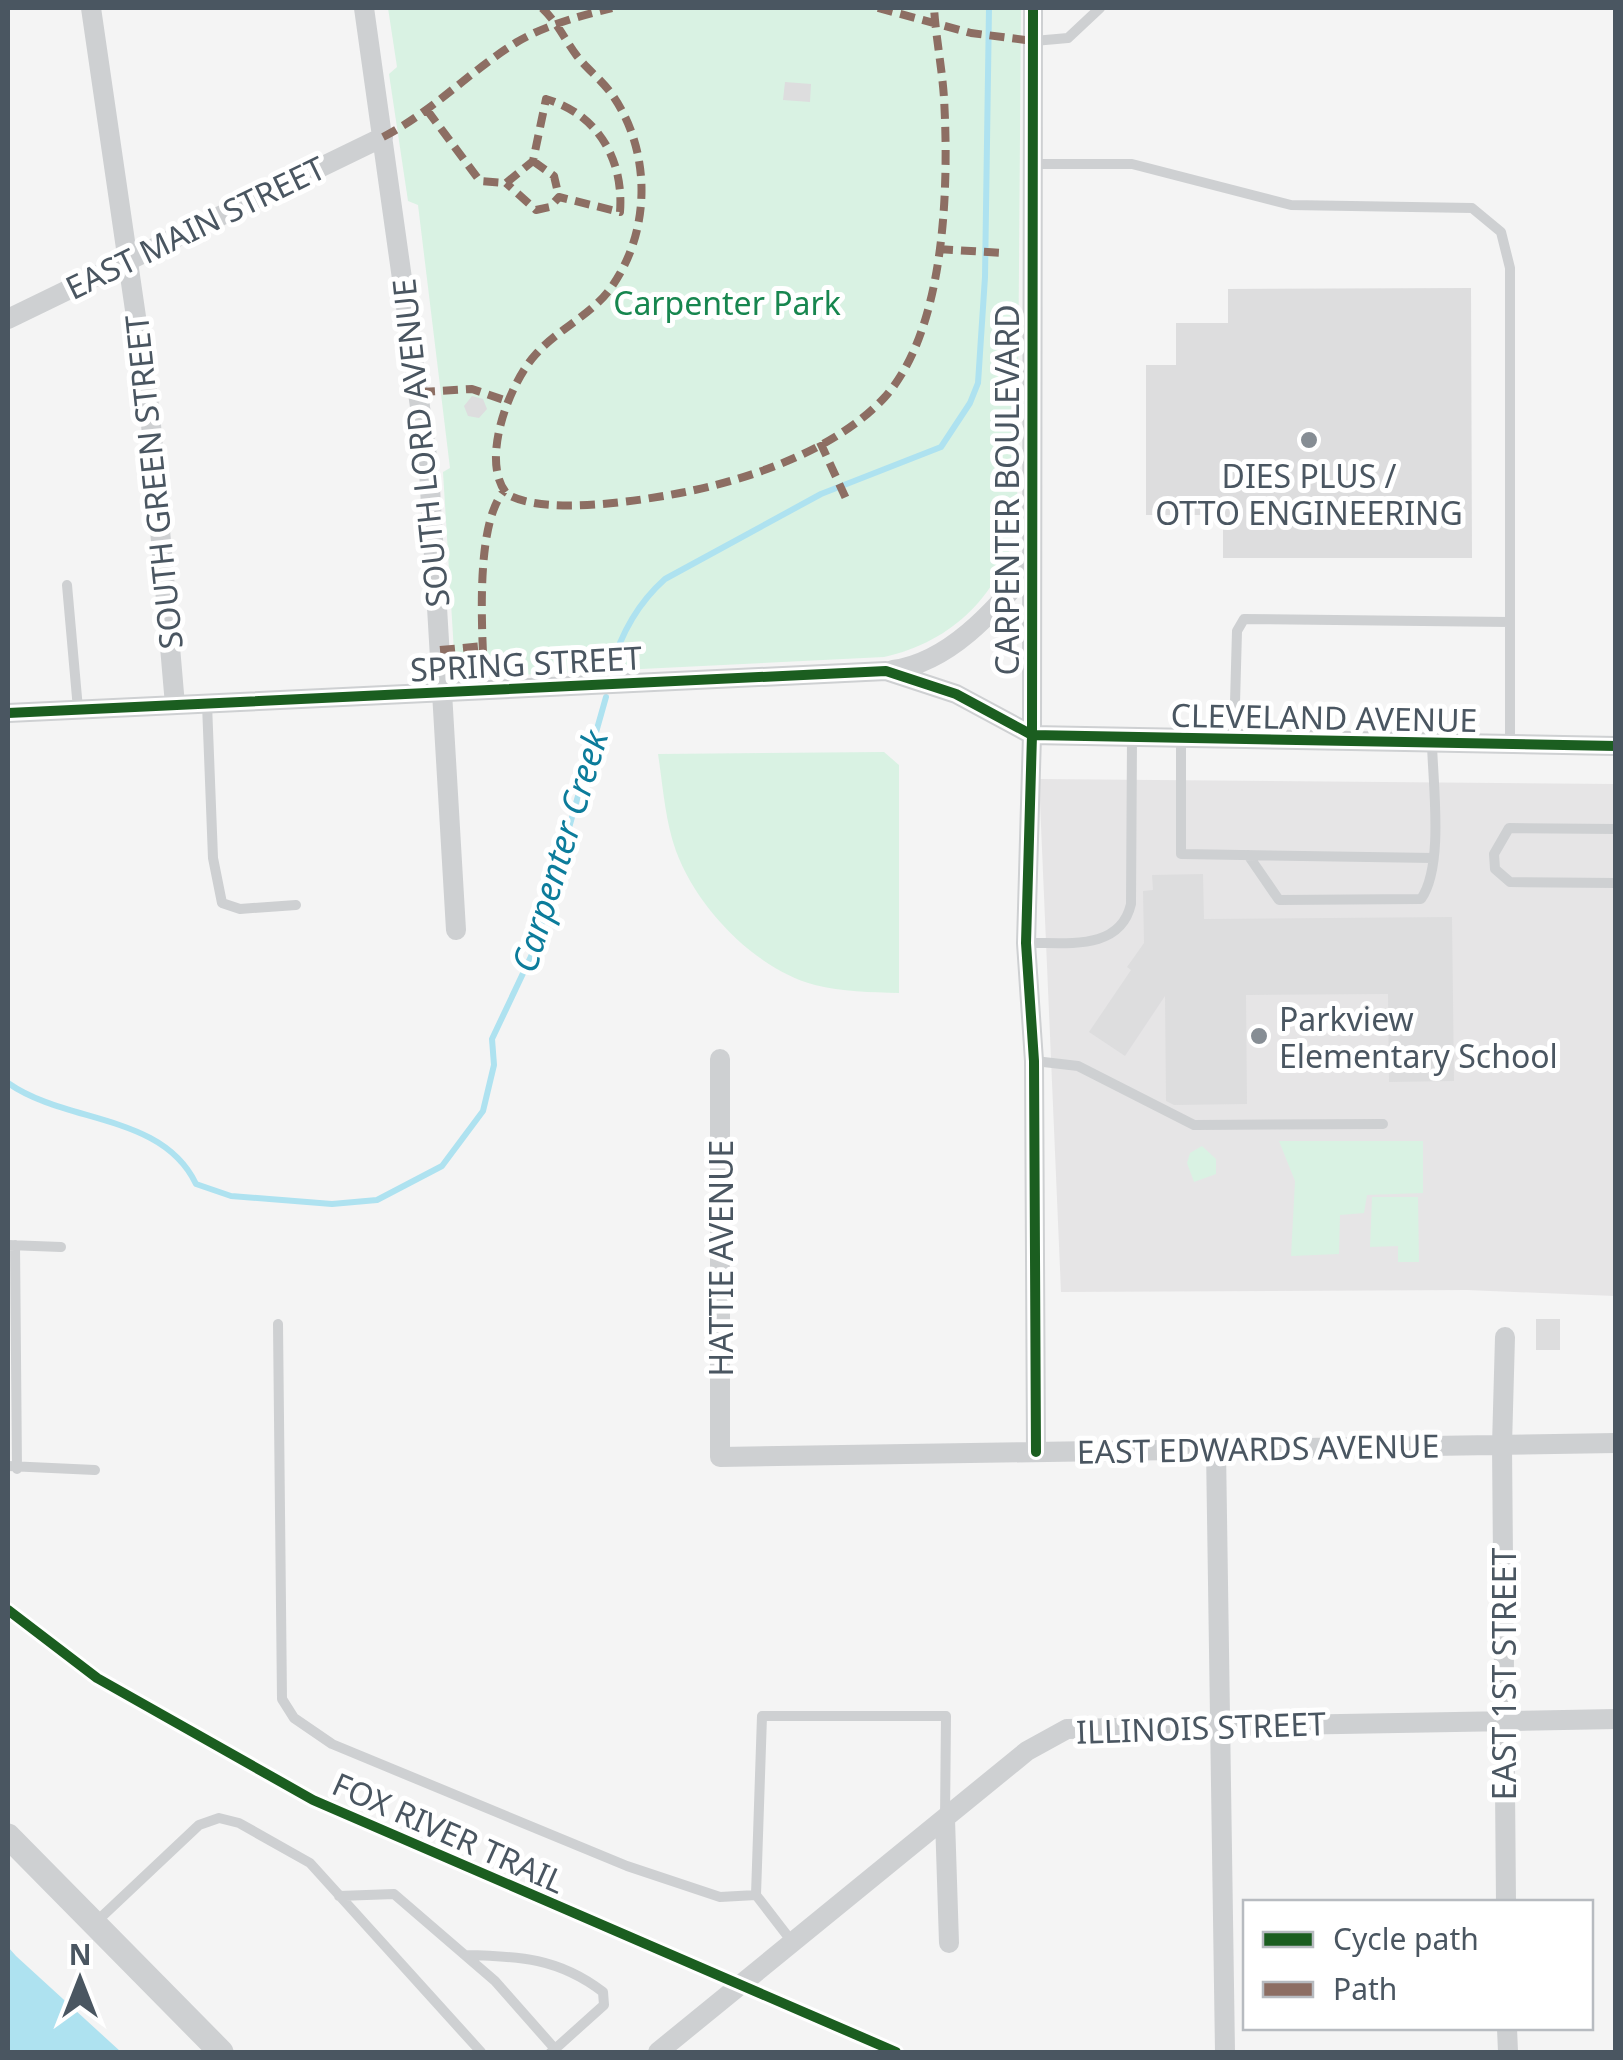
<svg xmlns="http://www.w3.org/2000/svg" width="1623" height="2060" viewBox="0 0 1623 2060" font-family="'Noto Sans',sans-serif">
<style>
.education{fill:#e6e5e6}
.green{fill:#d9f2e3}
.water{fill:#aee2f0}
.lines{fill:none;stroke-linecap:round;stroke-linejoin:round}
.stream{stroke:#aee2f0;stroke-width:6}
.building{fill:#ddddde}
.service{stroke:#ced0d2;stroke-width:10}
.minor{stroke:#ced0d2;stroke-width:20}
.tertiary{stroke:#ced0d2;stroke-width:25}
.quiet{stroke:#8d6e63;stroke-width:8;stroke-dasharray:15 8;stroke-linecap:butt}
.cycleway-casing{stroke:#fff;stroke-width:16}
.cycleway{stroke:#1b5e20;stroke-width:10}
.poi-dot{fill:#868d94;stroke:#fff;stroke-width:4}
.labels{text-anchor:middle;dominant-baseline:central;stroke-width:10;stroke-linejoin:round;paint-order:stroke}
.street-label{font-size:32px;fill:#4a5661;stroke:#fff}
.park-label{font-size:32px;fill:#17864f;stroke:#fff}
.poi-label{font-size:32px;fill:#4a5661;stroke:#fff}
.water-label{font-size:35px;font-style:italic;fill:#0c7c9b;stroke:#fff}
</style>
<rect width="100%" height="100%" fill="#f4f4f4"/>
<path class="education" d="M1039,779L1615,784V1296L1467,1290L1061,1292Z"/>
<path class="green" d="M388,8H1021L1017,524C1002,593 953,642 884,657L480,677L463,670L454,652L443,472L450,468L418,205L408,201L389,74L397,67Z
M884,752L899,765V993C871,992 842,992 815,985C755,969 697,908 676,851C665,820 663,786 658,754Z
M1279,1141H1423V1193L1367,1195L1364,1213L1340,1215L1339,1254L1291,1256L1295,1181Z
M1202,1146L1216,1159V1174L1194,1182L1187,1163L1190,1153Z
M1372,1197H1418L1419,1262H1398V1246L1370,1247Z"/>
<path class="water" d="M8,1947L16,1956L121,2052H8Z"/>
<g class="lines">
<path class="stream" d="M611,669C621,633 637,604 665,579L821,494L941,447L970,403L978,383L985,277L989,8
M8,1083C66,1124 162,1113 196,1184L231,1196L332,1204L377,1200L442,1166L483,1111L494,1065L492,1039L535,948L606,697"/>
</g>
<path class="building" d="M785,82L811,84L810,102L783,100Z
M1471,288L1472,558H1223V515H1146V365H1176V323H1228V289Z
M472,396L483,399L487,409L479,418L468,416L464,406Z
M1203,874L1204,919L1452,917L1454,1081L1389,1082L1388,994L1246,995L1247,1104L1174,1105L1166,1101L1165,996L1125,1056L1089,1032L1131,970L1127,967L1144,943L1143,891L1153,890L1152,875Z
M1536,1319H1560V1350H1536Z"/>
<g class="lines">
<path class="service" d="M1034,41L1068,38L1100,8
M1033,164H1132L1291,205L1472,208L1501,232L1510,268V622
M67,585L78,709
M207,704L213,858L222,903L240,909L296,905
M1234,739L1237,631L1244,619L1510,622V745
M1181,740V854L1433,858
M1616,829L1509,828L1494,854L1495,869L1510,882L1616,883
M1248,855L1279,900L1421,899C1444,866 1433,785 1432,744
M1026,943C1065,942 1120,952 1131,904L1132,739
M1035,1061L1078,1066L1194,1125L1383,1124
M8,1245L61,1247
M15,1245L17,1469
M278,1324L282,1699L294,1718L332,1744L627,1866L720,1897L756,1895L793,1943
M8,1466L95,1470
M756,1895L762,1716H946L945,1818
M339,1896L394,1894L495,1981L555,2049L551,2052
M95,1923L199,1825L219,1818L239,1823L310,1863L481,2052
M465,1955C519,1956 559,1958 603,1992L604,2005L555,2049"/>
<path class="minor" d="M91,8L150,413L175,705
M364,8L429,471L456,930
M1033,8L1032,735L1026,943L1034,1061L1036,1452
M8,319L383,137
M893,670C951,662 995,609 1032,566
M8,713L886,671L956,694L1032,735L1616,746
M720,1059V1457L1616,1443
M1505,1337L1502,1445L1506,1902
M1216,1449L1225,2052
M945,1819L949,1943
M1507,2028L1508,2052
M658,2052L1027,1751L1067,1729L1616,1719"/>
<path class="tertiary" d="M8,1836L221,2052"/>
<path class="quiet" d="M542,8C557,22 565,40 577,56C588,70 603,81 613,96C652,153 651,233 610,289C590,316 558,329 536,354C510,382 479,461 507,494C544,516 638,501 680,493C748,480 836,450 884,398C946,330 949,185 944,98C942,68 936,38 934,8
M878,8L971,33L1033,41
M427,110L480,181L506,183L533,161L546,99C598,114 624,160 620,212L559,197L550,207L536,210L506,183
M383,137C432,112 470,71 517,42C546,25 580,16 612,8
M533,161L554,176L559,197
M938,249L1003,253
M420,392L472,389L507,401
M820,442L848,503
M440,650L483,646
M484,675C482,630 475,525 504,491"/>
<defs>
<path id="cycleway" d="M1033,8L1032,735L1026,943L1034,1061L1036,1452
M8,713L886,671L956,694L1032,735L1616,746
M8,1610L97,1678L313,1800L896,2052"/>
</defs>
<use href="#cycleway" class="cycleway-casing"/>
<use href="#cycleway" class="cycleway"/>
</g>
<g class="poi-dot">
<circle cx="1309" cy="440" r="10"/>
<circle cx="1259" cy="1036" r="10"/>
</g>
<g class="labels">
<g class="street-label">
<text transform="translate(195 227) rotate(-26)">EAST MAIN STREET</text>
<text transform="translate(420 443) rotate(-96)">SOUTH LORD AVENUE</text>
<text transform="translate(153 482) rotate(-96)">SOUTH GREEN STREET</text>
<text transform="translate(1006 490) rotate(-90)">CARPENTER BOULEVARD</text>
<text transform="translate(526 663) rotate(-3)">SPRING STREET</text>
<text transform="translate(1324 717) rotate(1)">CLEVELAND AVENUE</text>
<text transform="translate(720 1258) rotate(-90)">HATTIE AVENUE</text>
<text transform="translate(1258 1448) rotate(-1)">EAST EDWARDS AVENUE</text>
<text transform="translate(1503 1674) rotate(-90)">EAST 1ST STREET</text>
<text transform="translate(1201 1727) rotate(-2)">ILLINOIS STREET</text>
<text transform="translate(449 1832) rotate(24)">FOX RIVER TRAIL</text>
</g>
<g class="park-label">
<text x="727" y="302">Carpenter Park</text>
</g>
<g class="poi-label">
<text x="1309" y="475">DIES PLUS /<tspan x="1309" dy="37">OTTO ENGINEERING</tspan></text>
<text x="1279" y="1018" text-anchor="start">Parkview<tspan x="1279" dy="37">Elementary School</tspan></text>
</g>
<g class="water-label">
<text transform="translate(559 851) rotate(-73)">Carpenter Creek</text>
</g>
</g>
<rect width="1623" height="2060" fill="none" stroke="#4a5661" stroke-width="20"/>
<rect x="1243" y="1900" width="350" height="130" fill="#ffffff" stroke="#b7bbc0" stroke-width="2.5"/>
<rect x="1263" y="1932" width="50" height="15" fill="#1b5e20" stroke="#b7bbc0" stroke-width="2.5"/>
<text x="1333" y="1950" font-size="30" fill="#4a5661">Cycle path</text>
<rect x="1263" y="1982" width="50" height="15" fill="#8d6e63" stroke="#b7bbc0" stroke-width="2.5"/>
<text x="1333" y="2000" font-size="30" fill="#4a5661">Path</text>
<g transform="translate(80 1980)" stroke="#ffffff" stroke-width="8" paint-order="stroke">
<path d="M0-8L18 38L0 25L-18 38Z" fill="#4a5661"/>
<text y="-15" font-size="28" font-weight="bold" text-anchor="middle" fill="#4a5661">N</text>
</g>
</svg>
